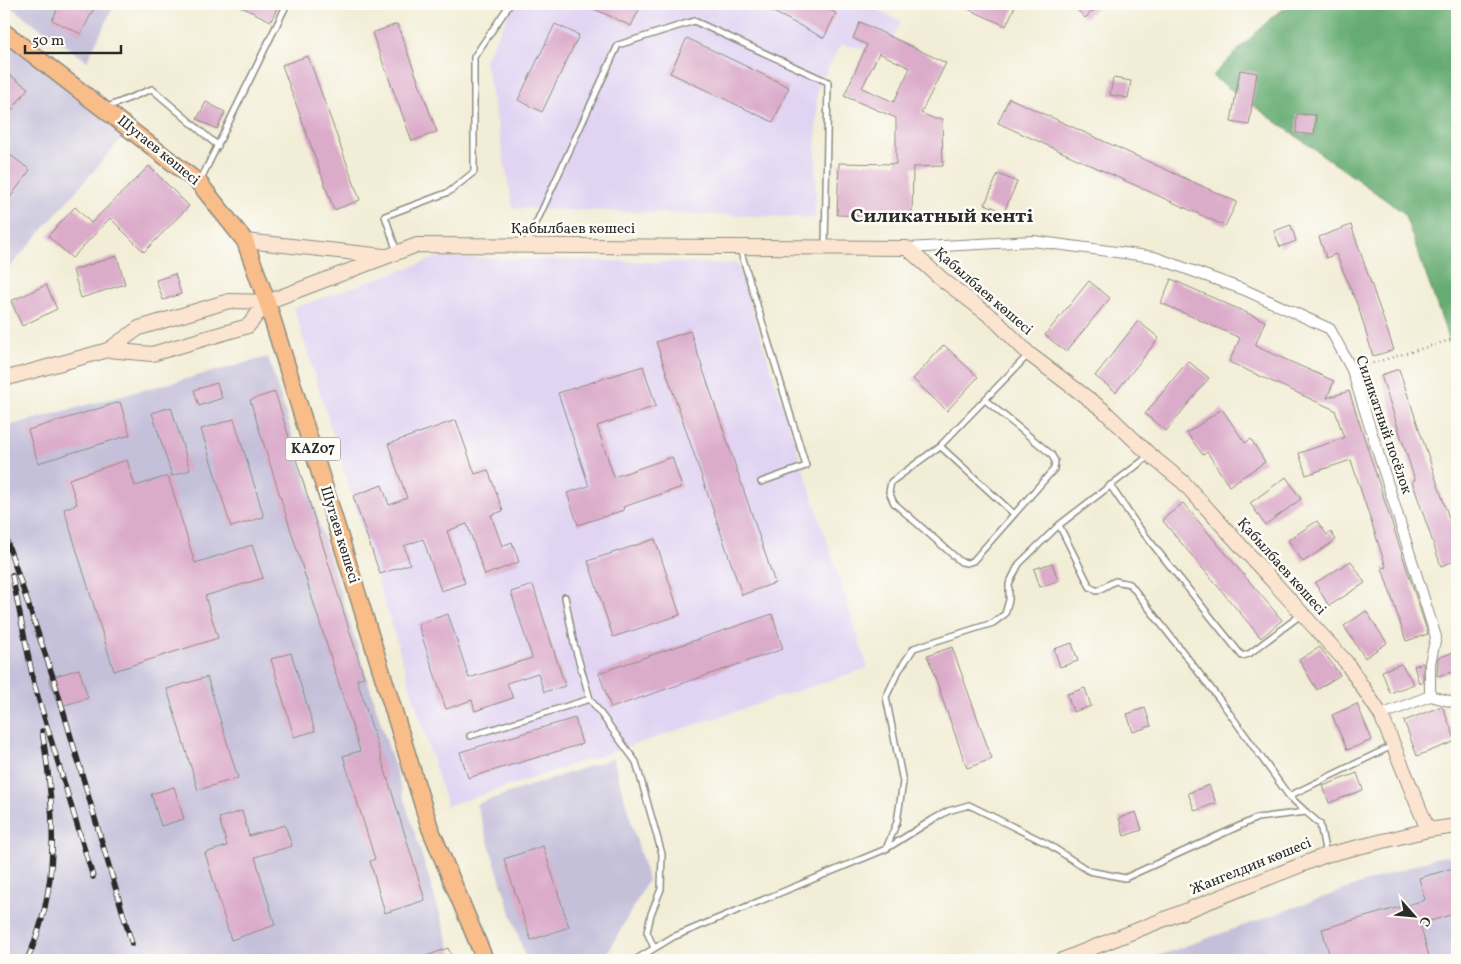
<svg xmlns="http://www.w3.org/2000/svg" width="1461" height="964" viewBox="0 0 1461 964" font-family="Vollkorn,serif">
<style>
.built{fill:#e1d4f3}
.industrial{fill:#c5c0da}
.forest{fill:#66ac72;stroke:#486c4e}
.building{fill:#dbabca;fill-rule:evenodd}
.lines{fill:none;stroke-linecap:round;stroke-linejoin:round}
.service-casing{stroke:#8e8c80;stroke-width:8}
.minor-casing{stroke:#8e8c80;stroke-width:12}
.secondary-casing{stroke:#8e8c80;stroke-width:16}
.trunk-casing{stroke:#8e8c80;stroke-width:19}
.path{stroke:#8e8c80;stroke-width:2.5;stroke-dasharray:1 4;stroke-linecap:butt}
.service{stroke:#fff;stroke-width:5}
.minor{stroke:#fff;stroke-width:10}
.secondary{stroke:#fce5d0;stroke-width:14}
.trunk{stroke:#f8bd89;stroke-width:16}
.rail-casing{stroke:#2b2b2b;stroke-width:5.5}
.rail{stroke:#fdfcf7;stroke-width:4;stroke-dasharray:11;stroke-linecap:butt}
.labels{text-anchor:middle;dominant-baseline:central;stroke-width:5;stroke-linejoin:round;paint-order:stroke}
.shield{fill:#fdfcf7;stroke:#6a6a68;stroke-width:1}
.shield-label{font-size:14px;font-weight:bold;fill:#2b2b2b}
.street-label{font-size:15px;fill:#2b2b2b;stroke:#fdfcf7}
.district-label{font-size:20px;font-weight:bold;fill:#2b2b2b;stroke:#fdfcf7}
</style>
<rect width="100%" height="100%" fill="#fdfcf7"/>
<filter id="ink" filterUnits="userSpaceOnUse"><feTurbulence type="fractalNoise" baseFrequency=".02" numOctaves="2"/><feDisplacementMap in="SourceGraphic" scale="10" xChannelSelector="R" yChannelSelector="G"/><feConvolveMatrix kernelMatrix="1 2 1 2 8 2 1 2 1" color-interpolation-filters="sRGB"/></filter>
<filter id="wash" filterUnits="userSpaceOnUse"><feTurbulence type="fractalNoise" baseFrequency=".0096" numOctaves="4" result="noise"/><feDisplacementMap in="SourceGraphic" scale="20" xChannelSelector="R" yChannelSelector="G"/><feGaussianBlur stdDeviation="1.12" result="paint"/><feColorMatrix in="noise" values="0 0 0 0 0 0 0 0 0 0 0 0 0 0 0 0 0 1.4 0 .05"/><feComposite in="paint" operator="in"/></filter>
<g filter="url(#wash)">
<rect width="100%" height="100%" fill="#f2edd6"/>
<path class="built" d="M514,4H864L901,21L893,38L874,29L864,49L841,44L817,90L815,218L513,208L485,60Z
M439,257L737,264L868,668L447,806L294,308Z"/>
<path class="industrial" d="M6,4H115L87,61Z
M4,37L68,87L123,137L4,274Z
M268,357L454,960H4V427Z
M613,758L648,880L608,953L588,960H526L476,804Z
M1457,854V960H1146L1434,858Z"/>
<path class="forest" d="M1291,4H1457V362L1404,213L1212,76L1272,17Z"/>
<g id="blocks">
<path class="building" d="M60,4H96L81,34L52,20Z
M235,4H279L271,21Z
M584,4H642L631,26Z
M758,4H817L836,13L824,38Z
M957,4H1016L1006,26Z
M1072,4H1101L1085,18Z
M860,22L946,63L921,113L935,119H942L943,166L913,167L912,217L837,215L839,163L896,164V118L844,96L867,45L853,38ZM879,53L910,68L894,102L862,88Z
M397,24L437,132L412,141L372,33Z
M555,24L579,35L542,112L518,100Z
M687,38L789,87L773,122L670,73Z
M308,56L360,200L334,210L282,65Z
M1240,70L1257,73L1249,125L1231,122Z
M4,71L28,88L4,121Z
M1113,78L1131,81L1128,98L1110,95Z
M1009,98L1237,202L1225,226L998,123Z
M206,102L225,112L217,129L197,119Z
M1297,114L1316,115L1314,135L1296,133Z
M4,150L30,170L4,206Z
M149,166L189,206L144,252L110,218L72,258L48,236L75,207L91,223Z
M998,174L1017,182L1004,212L985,204Z
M1291,225L1296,241L1280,247L1274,231Z
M1351,225L1394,350L1373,356L1359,309L1336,254L1326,258L1319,237Z
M117,256L125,284L81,298L73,270Z
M175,274L181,294L163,300L156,280Z
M1171,279L1265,321L1255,346L1334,381L1327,398L1349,391L1428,634L1406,641L1382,568L1386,567L1351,460L1306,475L1299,453L1344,438L1335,410L1229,362L1240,338L1161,303Z
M1089,281L1110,298L1066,352L1045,335Z
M46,285L57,309L22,326L11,301Z
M1138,321L1159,338L1116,392L1095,376Z
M690,331L775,583L742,595L656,342Z
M944,345L978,377L947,411L913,379Z
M1188,361L1209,378L1166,431L1145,414Z
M643,366L656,406L597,426L614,477L672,457L682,487L623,507L624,510L578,525L567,493L589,486L558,393Z
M1399,369L1450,521L1453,520L1457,532V560L1441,566L1412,481L1415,480L1381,375Z
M217,383L222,398L199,406L194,390Z
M275,392L364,677L357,679L425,900L385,913L370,861L375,859L343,756L360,751L250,400Z
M120,402L130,435L38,463L28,430Z
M171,407L190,470L172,476L152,413Z
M1222,409L1245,443L1251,439L1265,462L1229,486L1207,452L1203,455L1187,433Z
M234,419L264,517L231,527L201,429Z
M456,420L475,474L488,470L503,511L491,515L502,546L512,542L519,562L485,575L467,524L447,531L465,583L441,591L423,539L404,546L410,564L380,574L353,496L382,485L389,505L407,498L388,444Z
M127,460L135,486L168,476L195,563L252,545L263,578L205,596L218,638L114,671L64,509L77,504L69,479Z
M1286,477L1301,499L1265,525L1250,503Z
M1183,503L1282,620L1261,638L1162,520Z
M1317,521L1327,535L1331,532L1336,540L1303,562L1288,540Z
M655,539L680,615L613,637L588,561Z
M1351,561L1365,583L1329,606L1315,583Z
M1052,563L1058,581L1040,587L1034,569Z
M533,585L565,686L544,692L538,673L507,683L513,698L475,711L472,700L446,709L418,624L448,614L469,678L532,658L511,592Z
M1366,611L1387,643L1365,658L1344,626Z
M772,614L783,649L611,708L599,673Z
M1072,643L1078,661L1060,667L1054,649Z
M952,647L992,759L967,768L927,656Z
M1320,647L1340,675L1317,690L1299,660Z
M1457,651V671L1437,676L1438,658Z
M291,653L315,731L294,737L271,659Z
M1423,663V681L1419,683L1414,666Z
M1401,664L1414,684L1390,693L1382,671Z
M79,669L88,698L58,707L49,678Z
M207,677L238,778L198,790L167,689Z
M1085,688L1091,706L1073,712L1067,694Z
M1357,704L1372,740L1347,750L1332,715Z
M1442,706L1456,741L1417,756L1404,721Z
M1145,708L1151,726L1133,732L1127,714Z
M575,718L582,744L468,778L460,752Z
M1357,773L1363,790L1329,803L1323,786Z
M1209,785L1216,803L1195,811L1188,793Z
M174,787L184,819L161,826L151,794Z
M242,811L249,836L285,825L292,846L255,857L275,925L231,940L205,853L227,846L219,818Z
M1136,812L1142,830L1124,836L1119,818Z
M543,846L569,927L531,940L504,859Z
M1457,867V913L1420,924L1430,960H1331L1322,929L1425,900L1419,878Z
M448,948L453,960H419L418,959Z"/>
</g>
</g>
<g filter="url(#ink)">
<use href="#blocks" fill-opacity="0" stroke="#8e8c80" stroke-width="1"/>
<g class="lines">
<defs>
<path id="service" d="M105,108L152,89L218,146
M200,181L287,4
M526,245L618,45L694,21L828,82L825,246
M740,249L806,466L761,482
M397,252L385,216L449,192L474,172V57L510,4
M985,400L1051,454L1055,461L1054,469L973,561L967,563L961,562L894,503L889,492L891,482L940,446L1029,354
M940,446L1014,514
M1110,485L1137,525L1242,656L1249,654L1302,614
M1059,525L1090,587L1097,591L1115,581L1130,584L1220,700L1289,796L1306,812
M565,597L574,644L590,699L636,762L662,854L661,889L651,914L647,932L654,948
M470,736L590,699
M1289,796L1392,746
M886,849L897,822L903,782L886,697L898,672L914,648L993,623L1005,614L1009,600V584L1019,564L1059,525L1149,456
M635,960L673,937L886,849L932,820L948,811L969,805L1048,844L1089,871L1125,878L1257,818L1306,812L1320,824L1326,855"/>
<path id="minor" d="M907,248L1033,241L1154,257L1245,290L1330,329L1352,370L1436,637L1430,663V696
M1381,715L1430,696L1457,703"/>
<path id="secondary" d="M245,241L384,256
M108,350L152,354L248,326L267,302
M4,379L108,350L139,328L229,301L267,302L417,245L907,248L943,280L994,319L1029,354L1102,409L1150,455L1183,482L1346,662L1381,715L1428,830
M1062,960L1326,855L1428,830L1457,826"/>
<path id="trunk" d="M4,32L199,183L245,241L267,302L430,828L485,960"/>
</defs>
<use href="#service" class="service-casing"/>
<use href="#minor" class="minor-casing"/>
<use href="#secondary" class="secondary-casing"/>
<use href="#trunk" class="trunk-casing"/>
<path class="path" d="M1363,366L1457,338"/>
<use href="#service" class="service"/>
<use href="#minor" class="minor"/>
<use href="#secondary" class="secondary"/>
<use href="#trunk" class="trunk"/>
<defs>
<path id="rail" d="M4,533L55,683L132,944
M12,575L34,684L93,877
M27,960C61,888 55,808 42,731"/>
</defs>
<use href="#rail" class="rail-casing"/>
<use href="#rail" class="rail"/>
</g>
</g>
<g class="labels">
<rect class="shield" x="285.5" y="437.5" width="55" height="23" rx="4"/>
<g class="shield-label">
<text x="313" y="449">KAZ07</text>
</g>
<g class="street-label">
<text transform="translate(158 151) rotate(39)">Шугаев көшесі</text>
<text x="573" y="229">Қабылбаев көшесі</text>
<text transform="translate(983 292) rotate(41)">Қабылбаев көшесі</text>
<text transform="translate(1383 425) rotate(71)">Силикатный посёлок</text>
<text transform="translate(339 535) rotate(73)">Шугаев көшесі</text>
<text transform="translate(1281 567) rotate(48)">Қабылбаев көшесі</text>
<text transform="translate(1251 867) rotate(-22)">Жангелдин көшесі</text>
</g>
<g class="district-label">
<text x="942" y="217">Силикатный кенті</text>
</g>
</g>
<rect width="1461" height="964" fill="none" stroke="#fdfcf7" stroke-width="20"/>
<g transform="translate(1414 916) rotate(117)" stroke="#fdfcf7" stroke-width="4" paint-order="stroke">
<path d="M0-4L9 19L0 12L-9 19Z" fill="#2b2b2b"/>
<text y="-8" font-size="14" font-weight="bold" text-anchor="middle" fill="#2b2b2b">С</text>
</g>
<path d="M25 45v8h96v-8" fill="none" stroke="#2b2b2b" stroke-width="2.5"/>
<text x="32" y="45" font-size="15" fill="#2b2b2b" stroke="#fdfcf7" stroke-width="4" paint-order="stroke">50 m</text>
</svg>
